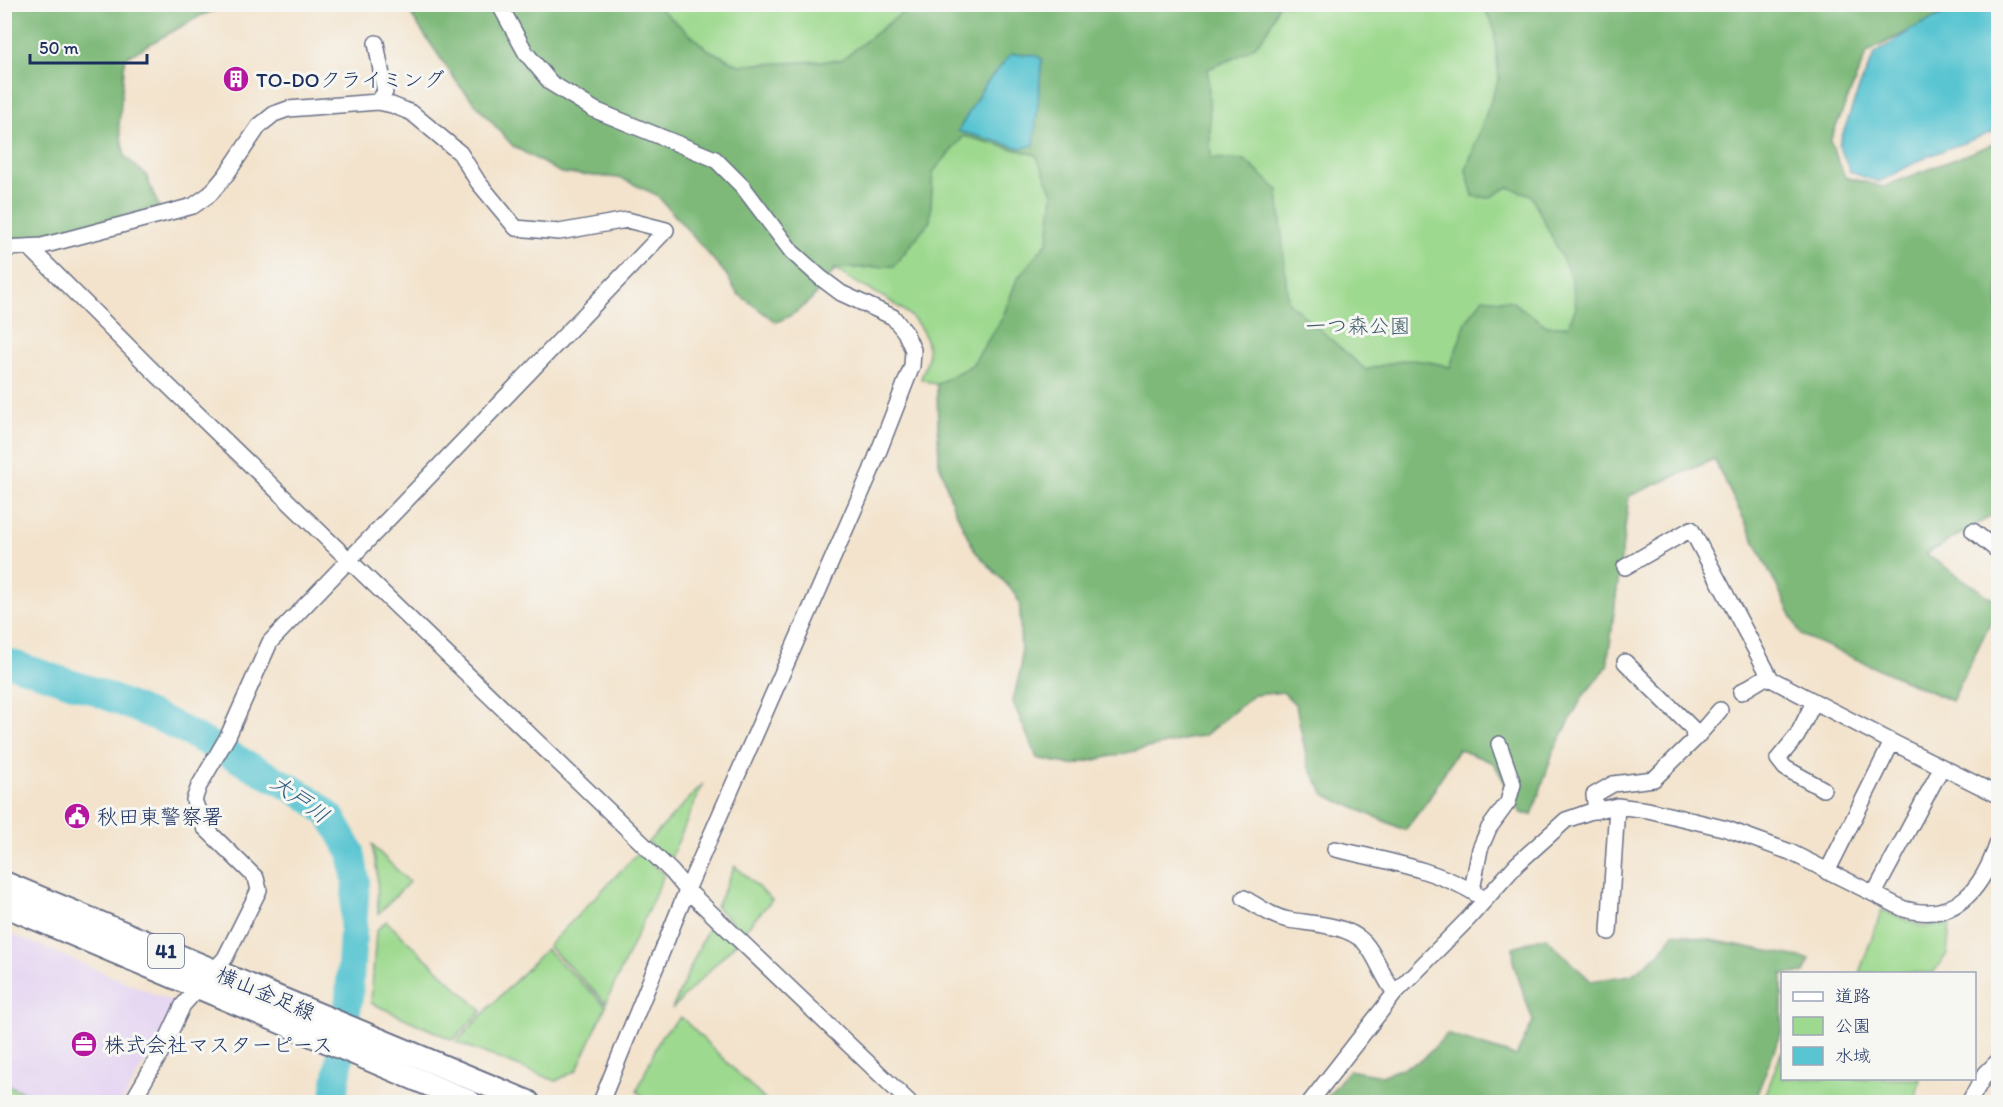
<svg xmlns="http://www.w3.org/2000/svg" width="2003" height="1107" viewBox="0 0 2003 1107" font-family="Itim,'Klee One',sans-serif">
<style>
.built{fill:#e4d3f2}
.green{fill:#9dd98e;stroke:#5c8476;stroke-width:1.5}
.forest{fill:#7eb979;stroke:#4c746c;stroke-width:1.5}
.water{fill:#58c5d1;stroke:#3a7a98;stroke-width:1.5}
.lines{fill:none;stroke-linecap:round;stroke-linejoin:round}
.river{stroke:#58c5d1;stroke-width:28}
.minor-casing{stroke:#676e84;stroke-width:18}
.primary-casing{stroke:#676e84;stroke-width:26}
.minor{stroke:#fff;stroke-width:15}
.primary{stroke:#fff;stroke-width:22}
.labels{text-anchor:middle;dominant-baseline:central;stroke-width:6;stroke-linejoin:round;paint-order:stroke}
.shield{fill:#f6f6f2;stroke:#5d6b8a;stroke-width:1.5}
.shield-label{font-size:20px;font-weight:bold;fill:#1b2f5e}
.poi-label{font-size:21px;fill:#1b2f5e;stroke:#f6f6f2;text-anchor:start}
.park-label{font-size:21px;fill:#3c5a6a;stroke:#f6f6f2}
.street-label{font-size:21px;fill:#1b2f5e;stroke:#f6f6f2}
.water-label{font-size:22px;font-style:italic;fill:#2d5c80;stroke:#f6f6f2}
</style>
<rect width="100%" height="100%" fill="#f6f6f2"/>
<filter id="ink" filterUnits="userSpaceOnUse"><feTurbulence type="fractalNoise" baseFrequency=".0167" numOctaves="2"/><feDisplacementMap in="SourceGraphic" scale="12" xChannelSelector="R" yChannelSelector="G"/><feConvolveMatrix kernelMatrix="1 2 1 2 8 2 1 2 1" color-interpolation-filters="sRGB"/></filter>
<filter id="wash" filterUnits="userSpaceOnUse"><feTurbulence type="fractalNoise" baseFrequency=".008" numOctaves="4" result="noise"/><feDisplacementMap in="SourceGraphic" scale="24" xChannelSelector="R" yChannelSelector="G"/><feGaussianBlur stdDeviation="1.35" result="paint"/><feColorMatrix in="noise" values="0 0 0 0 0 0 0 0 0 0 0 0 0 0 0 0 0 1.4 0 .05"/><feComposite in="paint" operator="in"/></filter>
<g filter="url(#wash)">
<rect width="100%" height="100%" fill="#f3e3cc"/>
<path class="built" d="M5,931L175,1003L162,1033L122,1102H47L5,1084Z"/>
<path class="green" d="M408,5H1960L1867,52L1830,141L1845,177L1883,187L1998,142V512L1926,554L1998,603V606L1952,701L1801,635L1714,459L1629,496L1607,667L1583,696L1553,752L1532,815L1521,813L1494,763L1458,749L1428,800L1405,830L1325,795L1308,765L1296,705L1283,692L1254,695L1205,735L1072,765L1037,758L1013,702L1021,667L1020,604L1014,592L975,551L953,506L939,462L937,385L921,379C923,371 929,360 928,352C926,306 865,293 835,269C819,292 803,313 776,322L737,293L726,274L657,195L621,178L561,173L513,146L459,85L413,18Z
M703,784L669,862L648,842Z
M372,845L409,882L378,914L377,871Z
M640,851L664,875L606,1003L548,946Z
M735,866L772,900L743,932L716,907Z
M1882,910L1924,927L1950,924L1947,954L1933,973H1859Z
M386,921L482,1011L453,1040L371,1003L376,931Z
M711,921L736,943L672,1009Z
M546,949L606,1006L577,1070L556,1081L456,1042Z
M681,1017L767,1102H649L637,1091L661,1036Z
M1782,1051V1078L1920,1079L1915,1102H1763Z
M4,1084H5L47,1102H5Z"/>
<path class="forest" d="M4,5H228L200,16L125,58L119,126L125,157L146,175L159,207L31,238L5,240Z
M408,5H656L707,49L739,65L841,60L912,5H1278C1264,50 1248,52 1208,69L1211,158L1245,160L1278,190L1288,302L1366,370C1402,359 1413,356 1450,367L1466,322L1483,298L1511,301L1547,326H1568L1576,307L1571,276L1531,195L1508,187L1489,198L1473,196L1466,170L1499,78L1494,28L1483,5H1960L1867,52L1830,141L1845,177L1883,187L1998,142V344L1996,346L1998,351V512L1926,554L1998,603V606L1952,701L1801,635L1714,459L1629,496L1607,667L1583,696L1553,752L1532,815L1521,813L1494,763L1458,749L1428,800L1405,830L1325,795L1308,765L1296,705L1283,692L1254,695L1205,735L1072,765L1037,758L1013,702L1021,667L1020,604L1014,592L975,551L953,506L939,462L937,384L972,365L1002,319L1017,279L1048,241L1053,193L1036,155L964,136L933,172L930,221L894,266L835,269C819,292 803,313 776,322L737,293L726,274L657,195L621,178L561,173L513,146L459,85L413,18Z
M1674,933L1810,959L1804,973L1782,974V1030L1754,1102H1323L1349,1070L1382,1076L1422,1060L1447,1034L1516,1056L1533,1021L1514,965L1513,947L1545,937L1591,981L1631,975L1660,953Z"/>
<path class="water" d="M1960,4L1998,5V130L1926,157L1879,182L1850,172L1839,145L1859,88L1875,54L1917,26L1954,10Z
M1011,54L1035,55L1042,59L1034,145L1021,148L958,131L984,86Z"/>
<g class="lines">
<path class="river" d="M4,661L97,692L166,721L290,787L314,802L331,817L351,852L356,881L349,998L333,1102"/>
</g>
</g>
<g filter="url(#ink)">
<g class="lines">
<defs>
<path id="minor" d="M499,4L526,53L551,83L595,110L715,159L743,187L792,252L821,278L841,293L893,317L905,332L913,350L912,366L871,471L687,890L601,1102
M376,43L385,92L378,102
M4,248L42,246L193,206L210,194L226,175L259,126L274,114L288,109L378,102L392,105L412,113L460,153L478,182L516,228L559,232L627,220L666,230L270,642L228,736L199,786L194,800L204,827L256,878L259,890L225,958L183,1005L160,1054L132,1102
M30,248L151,369L672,872L687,890L909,1102
M1973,531L1998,551
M1625,567L1691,529L1771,679L1892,742L1827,872
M1741,692L1769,675
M1814,702L1797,736L1778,759L1785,768L1823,789
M1694,740L1720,710
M1892,742L1998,795
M1596,811L1594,795L1613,784L1654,779L1694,740L1693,729L1625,662
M1335,849C1383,860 1446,871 1485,900
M1472,890L1480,849L1489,828L1508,802L1513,784L1499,744
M1874,894L1942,767
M1244,898C1258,906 1272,917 1289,920C1312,924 1346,924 1364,942C1377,956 1382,977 1395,993
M1609,932L1617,806
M1310,1102L1395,993L1468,919L1517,864L1566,820L1589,812L1617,806L1648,810L1727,829L1790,852L1904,909C1957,924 1983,887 1998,842
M1969,1102L1986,1073L1998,1061"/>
<path id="primary" d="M4,883L528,1102
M4,905L470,1102"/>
</defs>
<use href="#minor" class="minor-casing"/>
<use href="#primary" class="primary-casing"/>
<use href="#minor" class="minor"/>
<use href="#primary" class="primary"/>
</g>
</g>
<defs>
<symbol id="building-disc" viewBox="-11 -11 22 22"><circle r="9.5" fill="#b5179e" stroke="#f6f6f2"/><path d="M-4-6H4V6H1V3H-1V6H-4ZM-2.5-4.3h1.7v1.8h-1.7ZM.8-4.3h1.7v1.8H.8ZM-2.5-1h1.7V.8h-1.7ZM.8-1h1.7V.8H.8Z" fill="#fff"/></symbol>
<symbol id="civic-disc" viewBox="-11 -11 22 22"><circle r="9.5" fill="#b5179e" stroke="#f6f6f2"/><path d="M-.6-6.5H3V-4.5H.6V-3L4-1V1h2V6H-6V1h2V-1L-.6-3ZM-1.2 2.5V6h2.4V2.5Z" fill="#fff"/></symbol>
<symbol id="office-disc" viewBox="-11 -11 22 22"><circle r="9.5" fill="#b5179e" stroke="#f6f6f2"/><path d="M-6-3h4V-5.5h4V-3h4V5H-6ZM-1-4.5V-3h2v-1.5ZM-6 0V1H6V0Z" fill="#fff"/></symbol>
</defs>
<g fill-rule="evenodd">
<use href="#building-disc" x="221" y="64" width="30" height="30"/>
<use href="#civic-disc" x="62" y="801" width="30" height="30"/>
<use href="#office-disc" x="69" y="1029" width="30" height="30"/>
</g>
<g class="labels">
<rect class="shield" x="148" y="934" width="36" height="34" rx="4.5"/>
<g class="shield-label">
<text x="166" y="951">41</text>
</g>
<g class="poi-label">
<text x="256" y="79">TO-DOクライミング</text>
<text x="97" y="816">秋田東警察署</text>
<text x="104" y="1044">株式会社マスターピース</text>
</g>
<g class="park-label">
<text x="1358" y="325">一つ森公園</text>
</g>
<g class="street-label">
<text transform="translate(266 993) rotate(23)">横山金足線</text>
</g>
<g class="water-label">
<text transform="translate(300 799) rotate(36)">大戸川</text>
</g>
</g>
<rect width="2003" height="1107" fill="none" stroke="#f6f6f2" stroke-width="24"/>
<rect x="1781" y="972" width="195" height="108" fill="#f6f6f2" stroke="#9ea6b7" stroke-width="1.5"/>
<rect x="1793" y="992" width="30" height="9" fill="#ffffff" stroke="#9ea6b7" stroke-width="1.5"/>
<text x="1835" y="1002" font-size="18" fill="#1b2f5e">道路</text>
<rect x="1793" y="1017" width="30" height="18" fill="#9dd98e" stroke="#9ea6b7" stroke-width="1.5"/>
<text x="1835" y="1032" font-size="18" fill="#1b2f5e">公園</text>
<rect x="1793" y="1047" width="30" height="18" fill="#58c5d1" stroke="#9ea6b7" stroke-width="1.5"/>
<text x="1835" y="1062" font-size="18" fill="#1b2f5e">水域</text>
<path d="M30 54v9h117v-9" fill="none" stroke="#1b2f5e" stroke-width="3"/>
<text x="39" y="54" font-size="18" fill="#1b2f5e" stroke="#f6f6f2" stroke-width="4.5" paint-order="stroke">50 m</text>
</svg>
